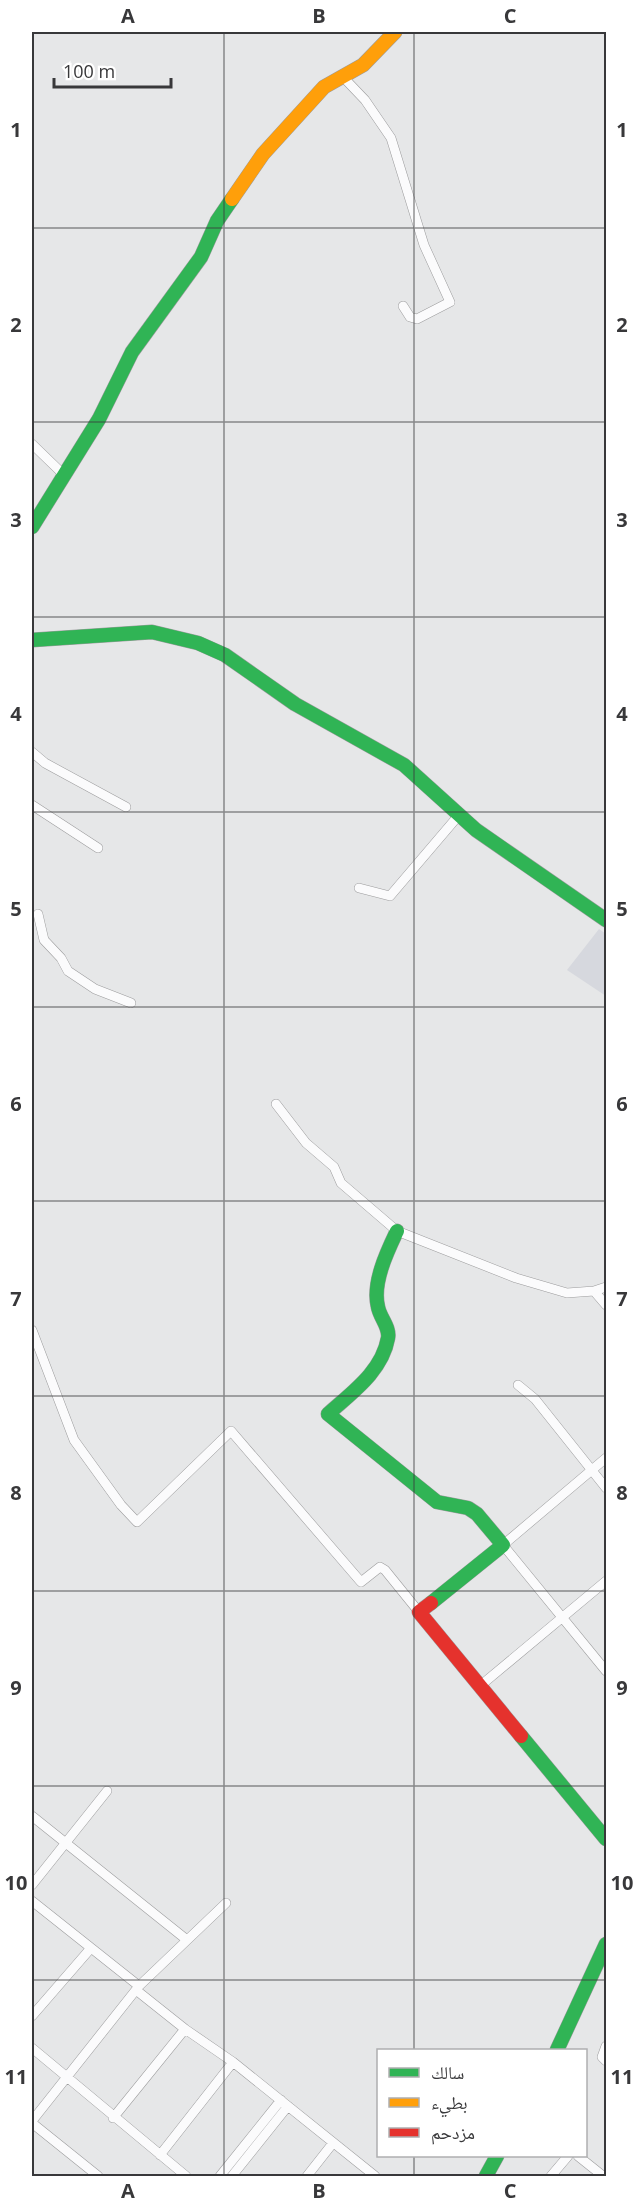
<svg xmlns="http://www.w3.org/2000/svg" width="638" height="2208" viewBox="0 0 638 2208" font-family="'Open Sans','Noto Naskh Arabic',sans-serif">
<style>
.built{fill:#d6d8de}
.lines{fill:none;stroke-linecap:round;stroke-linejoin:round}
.street-casing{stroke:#9c9c9d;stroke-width:10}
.fast-casing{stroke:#9c9c9d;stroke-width:15}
.slow-casing{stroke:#9c9c9d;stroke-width:15}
.jam-casing{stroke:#9c9c9d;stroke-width:15}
.street{stroke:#fbfbfc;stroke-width:9}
.fast{stroke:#30b455;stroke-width:14}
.slow{stroke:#ff9f0a;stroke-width:14}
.jam{stroke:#e5322d;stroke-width:14}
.grid{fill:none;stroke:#38383a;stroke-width:1.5;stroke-opacity:0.55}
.neatline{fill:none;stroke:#38383a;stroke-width:2}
.grid-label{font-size:20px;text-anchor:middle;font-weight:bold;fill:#38383a}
</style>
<rect width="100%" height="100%" fill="#e6e7e8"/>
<path class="built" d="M599,929L606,934V996L567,970Z"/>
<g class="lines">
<defs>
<path id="street" d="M344,78L365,100L391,138L424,245L450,302L417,319L410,317L403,306
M32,444L64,475
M32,752L45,763L126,807
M32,805L98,848
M359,888L390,896L459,815
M38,914L44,940L61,958L68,971L95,989L131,1003
M276,1104L306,1143L334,1167L341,1183L397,1231L516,1278L567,1293L594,1291L606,1287
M594,1291L606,1305
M32,1330L74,1440L121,1505L137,1522L231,1431L361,1582L380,1567L385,1570L419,1612
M518,1385L535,1399L606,1488
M606,1458L503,1545L606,1671
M480,1686L606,1581
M32,1816L187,1940
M32,1885L107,1791
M32,1901L139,1986
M136,1990L185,2029L233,2062L375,2176
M32,2016L91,1948
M606,2046L602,2057L606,2061
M32,2048L186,2176
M113,2118L185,2029
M32,2121L139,1986L226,1903
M32,2123L98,2176
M160,2155L233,2062
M578,2156L603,2176
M220,2176L281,2100
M232,2176L288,2106
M307,2176L333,2143
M551,2176L568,2156"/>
<path id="fast" d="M32,527L99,419L132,352L201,257L217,221L232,199
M32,640L152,632L198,643L225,655L295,704L404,765L476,830L606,920
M397,1231C387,1252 372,1283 378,1307C380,1318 390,1327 388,1338C382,1372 351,1393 328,1414L437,1502L468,1508L477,1514L503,1545L431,1603
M521,1736L606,1839
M557,2050L606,1944
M486,2176L497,2156"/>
<path id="slow" d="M232,199L263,154L324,87L363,65L395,32"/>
<path id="jam" d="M431,1603L419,1612L521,1736"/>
</defs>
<use href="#street" class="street-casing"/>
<use href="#fast" class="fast-casing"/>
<use href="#slow" class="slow-casing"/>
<use href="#jam" class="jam-casing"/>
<use href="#street" class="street"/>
<use href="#fast" class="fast"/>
<use href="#slow" class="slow"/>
<use href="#jam" class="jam"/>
</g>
<path class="grid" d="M224,32V2176M414,32V2050M32,228H606M32,422H606M32,617H606M32,812H606M32,1007H606M32,1201H606M32,1396H606M32,1591H606M32,1786H606M32,1980H606M414,2156V2176"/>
<rect width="638" height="2208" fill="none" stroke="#ffffff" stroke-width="66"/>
<rect x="377" y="2049" width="210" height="108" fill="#ffffff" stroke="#afafb0" stroke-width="1.5"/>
<rect x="389" y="2068" width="30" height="9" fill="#30b455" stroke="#afafb0" stroke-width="1.5"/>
<text x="431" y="2079" font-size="18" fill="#38383a">سالك</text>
<rect x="389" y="2098" width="30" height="9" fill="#ff9f0a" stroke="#afafb0" stroke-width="1.5"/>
<text x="431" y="2109" font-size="18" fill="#38383a">بطيء</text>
<rect x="389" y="2128" width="30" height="9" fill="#e5322d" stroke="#afafb0" stroke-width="1.5"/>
<text x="431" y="2139" font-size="18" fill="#38383a">مزدحم</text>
<path d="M54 78v9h117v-9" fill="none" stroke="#38383a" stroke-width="3"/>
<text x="63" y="78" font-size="18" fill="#38383a" stroke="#ffffff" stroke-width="4.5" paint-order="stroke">100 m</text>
<rect x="33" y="33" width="572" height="2142" class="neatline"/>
<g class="grid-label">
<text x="128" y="23">A</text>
<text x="319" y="23">B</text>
<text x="510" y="23">C</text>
<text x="16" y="137">1</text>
<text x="622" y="137">1</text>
<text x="16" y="332">2</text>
<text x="622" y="332">2</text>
<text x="16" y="527">3</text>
<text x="622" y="527">3</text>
<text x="16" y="721">4</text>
<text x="622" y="721">4</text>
<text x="16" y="916">5</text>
<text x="622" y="916">5</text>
<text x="16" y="1111">6</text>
<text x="622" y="1111">6</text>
<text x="16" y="1306">7</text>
<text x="622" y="1306">7</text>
<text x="16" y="1500">8</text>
<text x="622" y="1500">8</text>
<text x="16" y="1695">9</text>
<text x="622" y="1695">9</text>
<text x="16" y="1890">10</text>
<text x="622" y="1890">10</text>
<text x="16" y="2084">11</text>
<text x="622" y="2084">11</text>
<text x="128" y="2198">A</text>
<text x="319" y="2198">B</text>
<text x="510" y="2198">C</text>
</g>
</svg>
